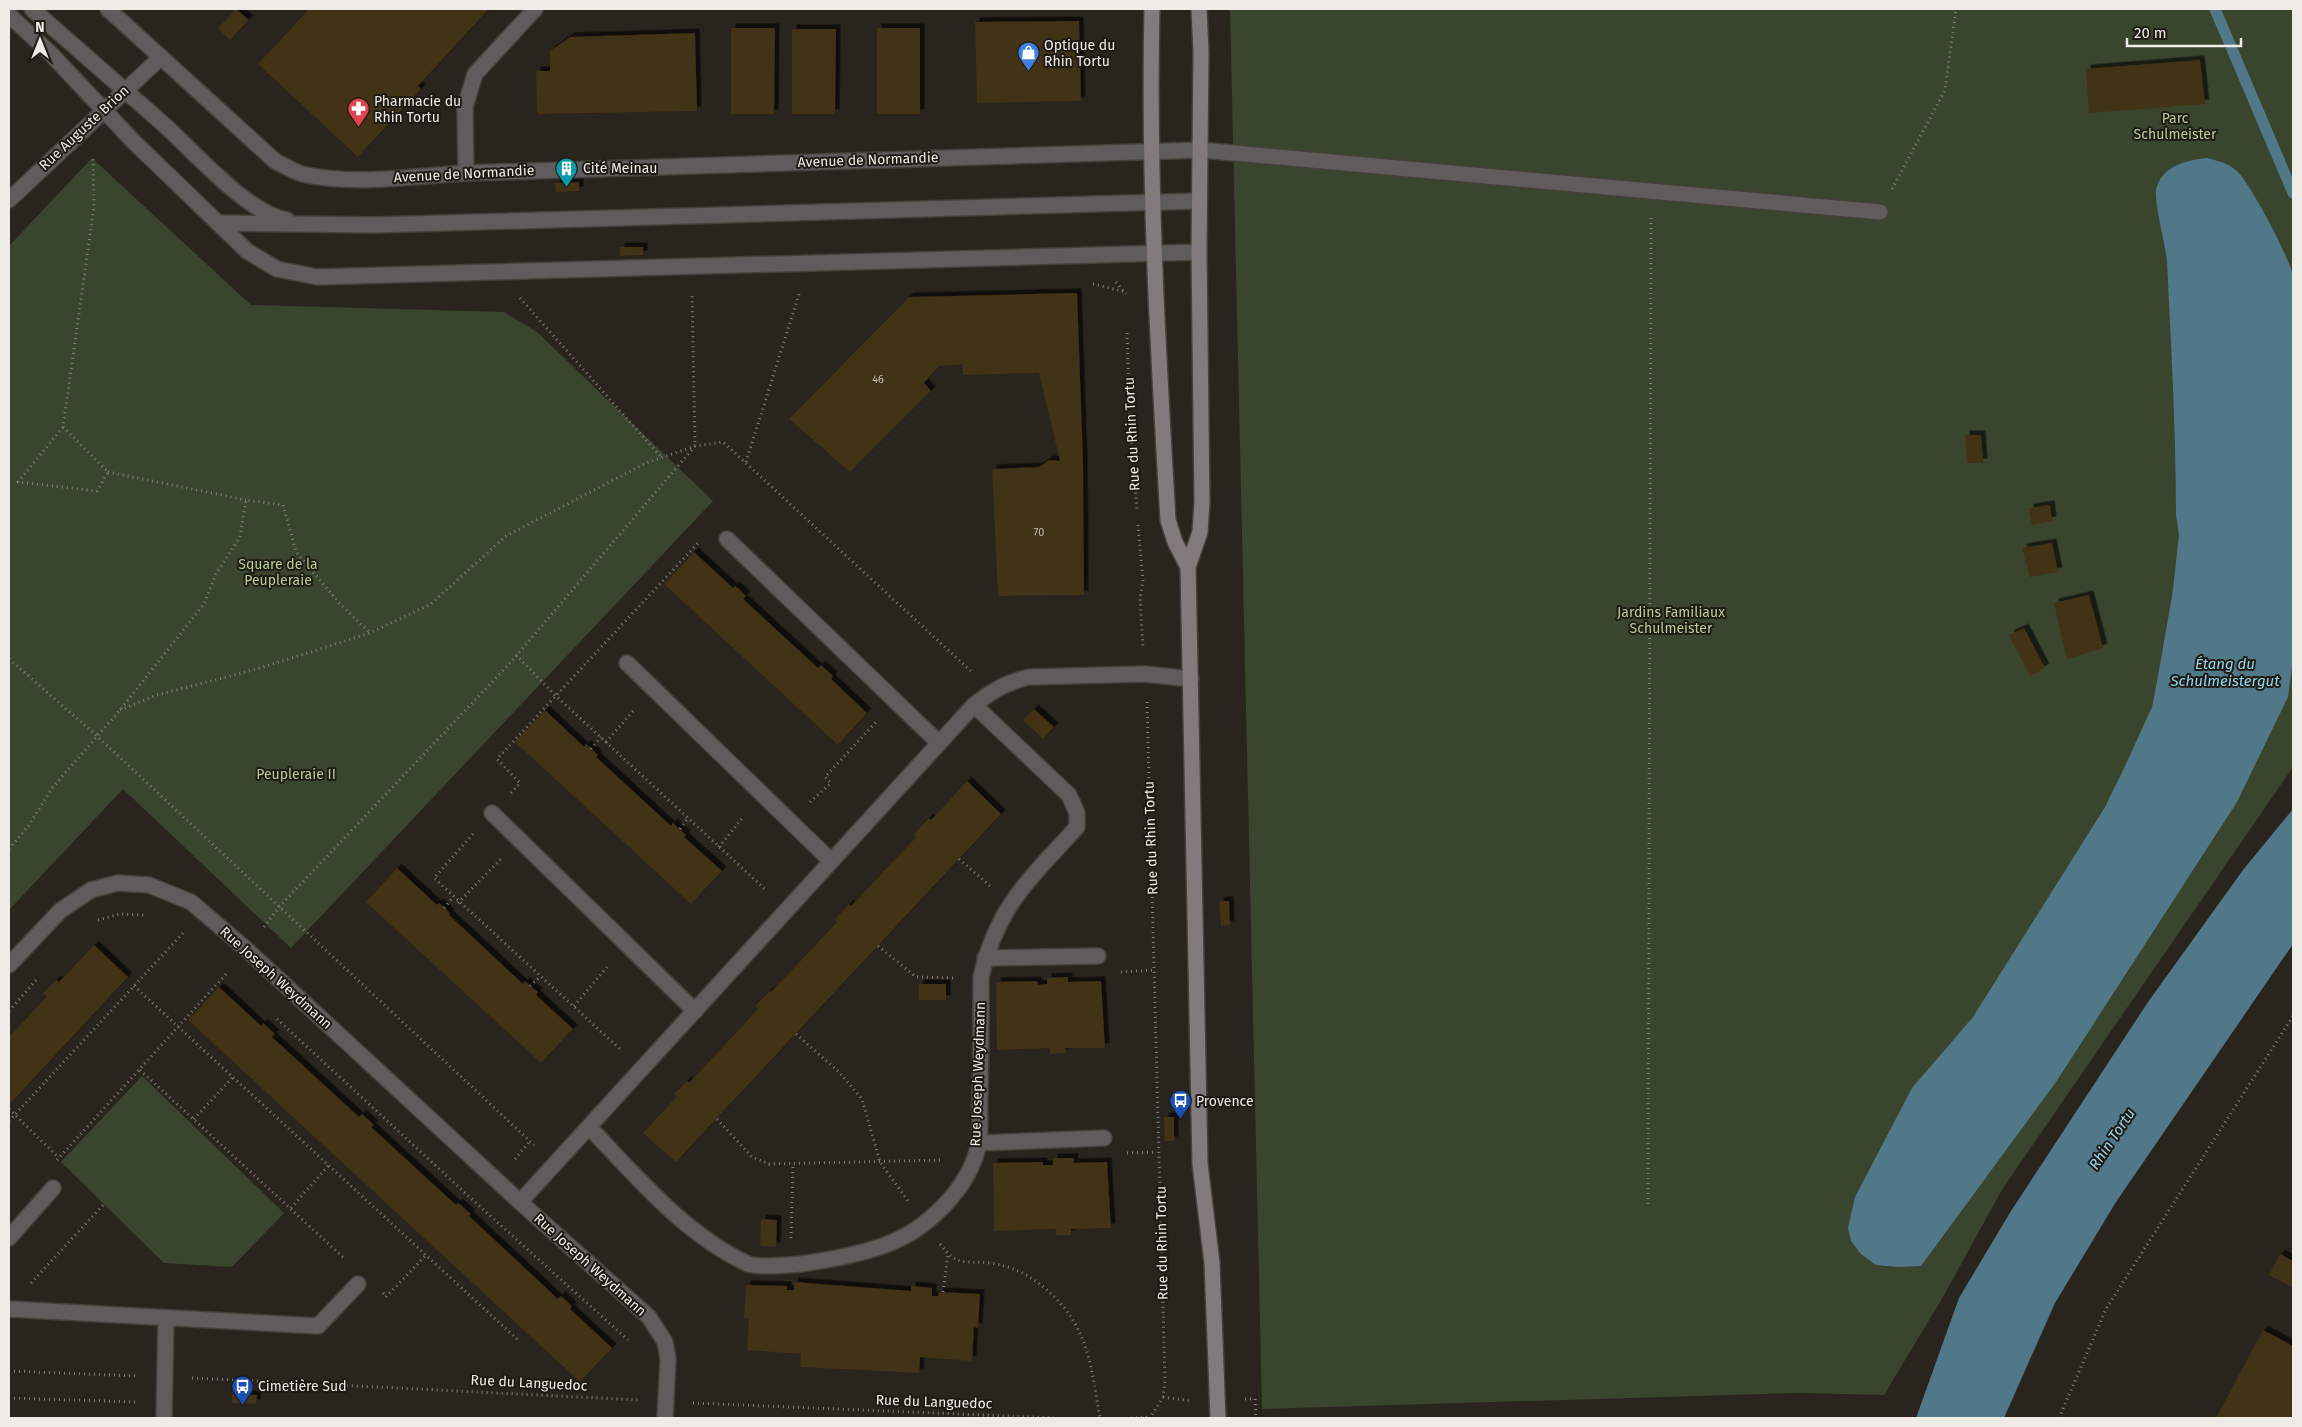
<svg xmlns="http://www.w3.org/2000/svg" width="2302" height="1427" viewBox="0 0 2302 1427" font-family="'Fira Sans',sans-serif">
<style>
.green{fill:#3a452d}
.water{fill:#517888}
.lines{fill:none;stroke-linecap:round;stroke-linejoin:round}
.stream{stroke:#517888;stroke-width:11}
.building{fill:#433014;filter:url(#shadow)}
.lane-casing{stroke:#454039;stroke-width:18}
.street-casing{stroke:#454039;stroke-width:18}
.secondary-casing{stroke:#454039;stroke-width:18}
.path{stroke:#86827c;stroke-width:3;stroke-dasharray:1 4;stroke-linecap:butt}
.lane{stroke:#605b5d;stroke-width:15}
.street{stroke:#605b5d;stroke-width:15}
.secondary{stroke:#827a7c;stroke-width:15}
.labels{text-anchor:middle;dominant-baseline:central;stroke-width:4;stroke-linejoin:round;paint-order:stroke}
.number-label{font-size:11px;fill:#c4bdb2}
.poi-label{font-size:14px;fill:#efece7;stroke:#1f1a14;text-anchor:start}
.park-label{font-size:14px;fill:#b6d097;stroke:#1f1a14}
.street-label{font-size:14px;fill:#efece7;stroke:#1f1a14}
.water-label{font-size:15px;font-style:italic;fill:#92d9f5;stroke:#1f1a14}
</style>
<defs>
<filter id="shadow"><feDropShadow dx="4.5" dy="-4.5" stdDeviation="0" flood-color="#0009"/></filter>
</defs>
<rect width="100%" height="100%" fill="#29241d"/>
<path class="green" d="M1230,9H2293V767L2003,1188L1943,1297L1884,1395L1798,1393L1262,1409Z
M92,158L251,305L504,312L537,332L713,501L291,948L123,789L9,910V246Z
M142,1076L284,1213L232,1267L164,1263L61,1162Z"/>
<path class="water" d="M2207,158C2218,161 2229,163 2238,172C2252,187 2288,255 2293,275V660L2288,697L2237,802L2056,1082L1921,1266L1898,1267L1876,1265L1861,1254L1851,1241L1848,1228L1855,1197L1912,1088L1973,1017L2105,807L2126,764L2152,707L2158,676L2173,590L2179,535L2176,515C2176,430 2171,346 2167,261C2166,245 2152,197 2157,186C2165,165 2187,160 2207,158Z
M2293,809V944L2116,1202L2055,1303L2004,1418H1916L1959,1298L2011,1211L2148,1002L2243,870Z"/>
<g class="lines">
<path class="stream" d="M2215,9L2293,193"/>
</g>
<path class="building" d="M236,9L249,20L230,40L218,28Z
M309,9H489L418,86L421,89L358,157L258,64Z
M1079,21L1081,101L977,103L975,22Z
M731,28H775L774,114H731Z
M877,28H920V114H877Z
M792,29H836L835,114H792Z
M695,33L697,111L537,114L536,71H550V51L570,37Z
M2200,60L2205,104L2089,113L2086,69Z
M579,182V191L556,192L555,183Z
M620,247H643V255L620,256Z
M1077,293L1083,462L1084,595L998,596L992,469L1039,467L1049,460L1060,461L1039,373L963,375L962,364L939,366L924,383L931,391L850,472L789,419L909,297Z
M1965,435H1981L1983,463H1967Z
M2050,505L2052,521L2032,525L2029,508Z
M2052,543L2058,572L2030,577L2022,548Z
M694,552L733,588L735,586L740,590L746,596L743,599L818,668L821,665L833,676L831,679L867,713L838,745L664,584Z
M2089,595L2103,648L2067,659L2054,603Z
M2024,628L2045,668L2030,676L2009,635Z
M1034,709L1054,727L1043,739L1023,720Z
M545,710L584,747L586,744L598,755L596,757L671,826L673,823L686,835L684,837L722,871L691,904L515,742Z
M967,781L1001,814L676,1162L643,1133L677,1096L674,1094L687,1081L689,1083L758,1009L755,1006L770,991L771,992L837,922L835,919L849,904L851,906L916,837L914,834L920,827L929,818L931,820Z
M397,868L437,905L439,903L450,913L449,915L523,984L525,981L530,986L538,992L536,995L573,1029L541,1063L366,902Z
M1224,901H1229L1230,925L1221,926L1219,902Z
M94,945L128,977L9,1105V1037L47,996L43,994L50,986L56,980L59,982Z
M1068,977V982L1101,981L1105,1048H1065L1066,1053L1050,1054L1049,1048L997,1050L996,982L1037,981L1038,985L1047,984V978Z
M919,984H946V1000H919Z
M219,987L261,1026L263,1023L275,1034L272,1037L359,1117L362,1114L374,1125L371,1127L456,1205L458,1203L471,1214L469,1216L558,1299L561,1296L572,1306L570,1309L612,1348L580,1382L188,1020Z
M1164,1117H1174V1141H1165Z
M1053,1158H1074V1163L1107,1162L1111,1228L1071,1229V1235H1056V1229L994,1231L993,1163L1043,1162V1165H1053Z
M761,1219L777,1220L776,1247L760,1246Z
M2280,1254L2293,1261V1288L2269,1275Z
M794,1282L911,1291V1286L932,1288V1296H938L939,1292L980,1294L978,1328L974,1327L972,1361L920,1357L919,1373L800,1367L801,1354L747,1350L749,1318H744L746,1285L787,1286V1290H794Z
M2263,1330L2293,1346V1418H2216Z
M232,1394L257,1395L256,1404L232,1403Z"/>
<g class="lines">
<defs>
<path id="lane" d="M32,9C75,47 118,84 161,122C193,150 246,213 287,220
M1201,150L1880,212
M219,223L375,225L1199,201
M727,539L939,743
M627,663L831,861
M492,813L695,1011
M985,958L1098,956
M979,1143L1104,1138
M9,1238L53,1188
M9,1309L318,1326L358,1284
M164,1418L166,1318"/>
<path id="street" d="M108,9L275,161C283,165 293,171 302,174C355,186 413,176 466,173L1201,150
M9,15L49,52L133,141L247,251L277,269L317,277L1199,252
M466,173L465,107L475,74L535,9
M9,200L161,57
M9,965L60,911L91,890L118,883L149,885L191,902L246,949L520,1202L649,1317L665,1342L668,1359L665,1418
M589,1127C637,1177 684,1234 748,1264C759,1268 789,1265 801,1264C829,1260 858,1255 885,1245C927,1230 970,1188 979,1143C981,1128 979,1110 980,1094C981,1055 981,1016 981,977C997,906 1030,879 1077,827V813L1069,795L974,705
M520,1202L974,705C992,691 1007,682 1029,677L1145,674L1191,679"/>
<path id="secondary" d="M1152,9C1148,179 1158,350 1168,520L1175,542L1188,567
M1199,9L1201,52L1199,252L1202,503L1200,532L1188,567L1200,1164L1212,1263L1218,1418"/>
</defs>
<use href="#lane" class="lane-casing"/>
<use href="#street" class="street-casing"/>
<use href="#secondary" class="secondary-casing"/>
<path class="path" d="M1892,189L1945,90L1956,9
M1116,282L1126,294
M1093,284L1126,292
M520,298L662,458
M1127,333L1130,424L1137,509
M63,427L108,472L97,491L18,482L63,427L94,207L93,158
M746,462L800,291
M108,472L246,500
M1138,525L1143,581L1140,598L1143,648
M516,655L556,696L767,891
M9,659L97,736L534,1145
M1147,702L1165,1381L1163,1397L1150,1418
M120,710L157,695L257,669L370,633L431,604L506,536L646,463L695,446L723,442L973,673
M606,742L635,709
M591,749L601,737
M511,793L520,783L497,759L699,542
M810,802L831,783L825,777L876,722
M680,829L688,818
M473,834L434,878L621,1050
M719,847L744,816
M9,849L29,825L52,788L120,710L204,604L216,574L240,537L246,500L283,505L296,552L341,605L370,633
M959,859L990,886
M458,903L501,859
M444,908L453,897
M98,920L120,914L144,915
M264,927L280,906L511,662L695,446L692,294
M878,946L916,977L955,978
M1121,972L1155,970
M134,986L518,1340
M530,986L541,976
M574,1006L608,966
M9,1011L38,978
M277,1019L476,1203L628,1340
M796,1034L839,1072L862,1099L880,1162L908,1201
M140,1070L345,1259
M9,1109L59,1158
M194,1119L233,1077
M717,1119L752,1157L769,1164L943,1160
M9,1121L183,933
M1127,1153L1157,1152
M515,1159L530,1141
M57,1160L227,973
M1648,1204L1651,218
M291,1208L329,1165
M791,1238L793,1164
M940,1244C958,1268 965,1260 990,1263C1013,1266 1031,1276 1048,1291C1089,1327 1091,1367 1100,1418
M31,1283L104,1204
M943,1292L948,1255
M383,1293L386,1297L426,1255
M9,1371L138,1376
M192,1378L640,1400
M1163,1397L1191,1401
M9,1398L136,1402
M1245,1399H1255L1256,1418
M693,1403L1055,1418
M1131,1418L1150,1417
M2059,1418L2106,1309L2293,1016"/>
<use href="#lane" class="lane"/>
<use href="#street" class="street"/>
<use href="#secondary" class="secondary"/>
</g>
<defs>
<symbol id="shop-pin" viewBox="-11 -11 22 30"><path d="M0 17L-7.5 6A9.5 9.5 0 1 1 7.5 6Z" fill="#3f7fe0" stroke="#1f1a14"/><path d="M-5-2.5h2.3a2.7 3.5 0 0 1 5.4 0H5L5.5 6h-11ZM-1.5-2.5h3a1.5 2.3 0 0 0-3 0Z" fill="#fff"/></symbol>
<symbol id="pharmacy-pin" viewBox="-11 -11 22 30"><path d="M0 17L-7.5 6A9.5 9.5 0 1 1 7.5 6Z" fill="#e0444e" stroke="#1f1a14"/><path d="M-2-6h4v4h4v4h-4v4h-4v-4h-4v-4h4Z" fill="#fff"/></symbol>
<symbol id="building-pin" viewBox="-11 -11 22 30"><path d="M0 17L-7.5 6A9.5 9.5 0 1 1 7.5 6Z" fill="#0f9aa8" stroke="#1f1a14"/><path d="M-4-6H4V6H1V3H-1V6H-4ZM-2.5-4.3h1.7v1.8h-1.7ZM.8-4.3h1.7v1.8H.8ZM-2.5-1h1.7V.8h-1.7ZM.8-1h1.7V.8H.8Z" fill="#fff"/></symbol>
<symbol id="bus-pin" viewBox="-11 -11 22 30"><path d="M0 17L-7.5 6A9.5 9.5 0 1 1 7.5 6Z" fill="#1a4fb4" stroke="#1f1a14"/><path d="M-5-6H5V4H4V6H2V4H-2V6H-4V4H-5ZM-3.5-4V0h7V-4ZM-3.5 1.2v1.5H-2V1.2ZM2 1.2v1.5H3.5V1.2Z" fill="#fff"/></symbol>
</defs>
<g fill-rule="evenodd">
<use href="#shop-pin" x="1016" y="40" width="25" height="34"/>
<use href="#pharmacy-pin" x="346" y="96" width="25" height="34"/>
<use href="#building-pin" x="554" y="156" width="25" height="34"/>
<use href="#bus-pin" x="1168" y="1088" width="25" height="34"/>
<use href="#bus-pin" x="230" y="1374" width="25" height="34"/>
</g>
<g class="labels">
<g class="number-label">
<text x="878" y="379">46</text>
<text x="1039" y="532">70</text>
</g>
<g class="poi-label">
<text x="1044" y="45">Optique du<tspan x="1044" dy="16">Rhin Tortu</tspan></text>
<text x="374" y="101">Pharmacie du<tspan x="374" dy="16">Rhin Tortu</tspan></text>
<text x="583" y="168">Cité Meinau</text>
<text x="1196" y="1101">Provence</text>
<text x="258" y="1386">Cimetière Sud</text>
</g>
<g class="park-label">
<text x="2175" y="118">Parc<tspan x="2175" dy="16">Schulmeister</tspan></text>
<text x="278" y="564">Square de la<tspan x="278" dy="16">Peupleraie</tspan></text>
<text x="1671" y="612">Jardins Familiaux<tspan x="1671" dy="16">Schulmeister</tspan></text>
<text x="296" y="774">Peupleraie II</text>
</g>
<g class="street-label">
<text transform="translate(84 128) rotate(-43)">Rue Auguste Brion</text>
<text transform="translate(868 160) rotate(-2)">Avenue de Normandie</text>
<text transform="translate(464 174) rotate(-3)">Avenue de Normandie</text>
<text transform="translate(1132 434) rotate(-93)">Rue du Rhin Tortu</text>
<text transform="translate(1151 838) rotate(-92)">Rue du Rhin Tortu</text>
<text transform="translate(276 978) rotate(42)">Rue Joseph Weydmann</text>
<text transform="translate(978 1074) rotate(-88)">Rue Joseph Weydmann</text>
<text transform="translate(1162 1243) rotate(-91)">Rue du Rhin Tortu</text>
<text transform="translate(590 1265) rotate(42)">Rue Joseph Weydmann</text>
<text transform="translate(529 1383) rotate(3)">Rue du Languedoc</text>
<text transform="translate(934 1402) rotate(2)">Rue du Languedoc</text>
</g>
<g class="water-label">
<text x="2225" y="664">Étang du<tspan x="2225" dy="17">Schulmeistergut</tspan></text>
<text transform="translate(2112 1139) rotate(-56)">Rhin Tortu</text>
</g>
</g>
<rect width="2302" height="1427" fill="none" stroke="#efece7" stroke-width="20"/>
<g transform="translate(40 40)" stroke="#1f1a14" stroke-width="4" paint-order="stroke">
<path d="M0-4L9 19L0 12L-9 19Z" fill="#efece7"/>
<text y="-8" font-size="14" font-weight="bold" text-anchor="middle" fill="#efece7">N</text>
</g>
<path d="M2127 38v8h114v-8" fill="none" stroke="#efece7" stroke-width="2.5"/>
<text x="2134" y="38" font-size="15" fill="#efece7" stroke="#1f1a14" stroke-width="4" paint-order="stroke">20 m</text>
</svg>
